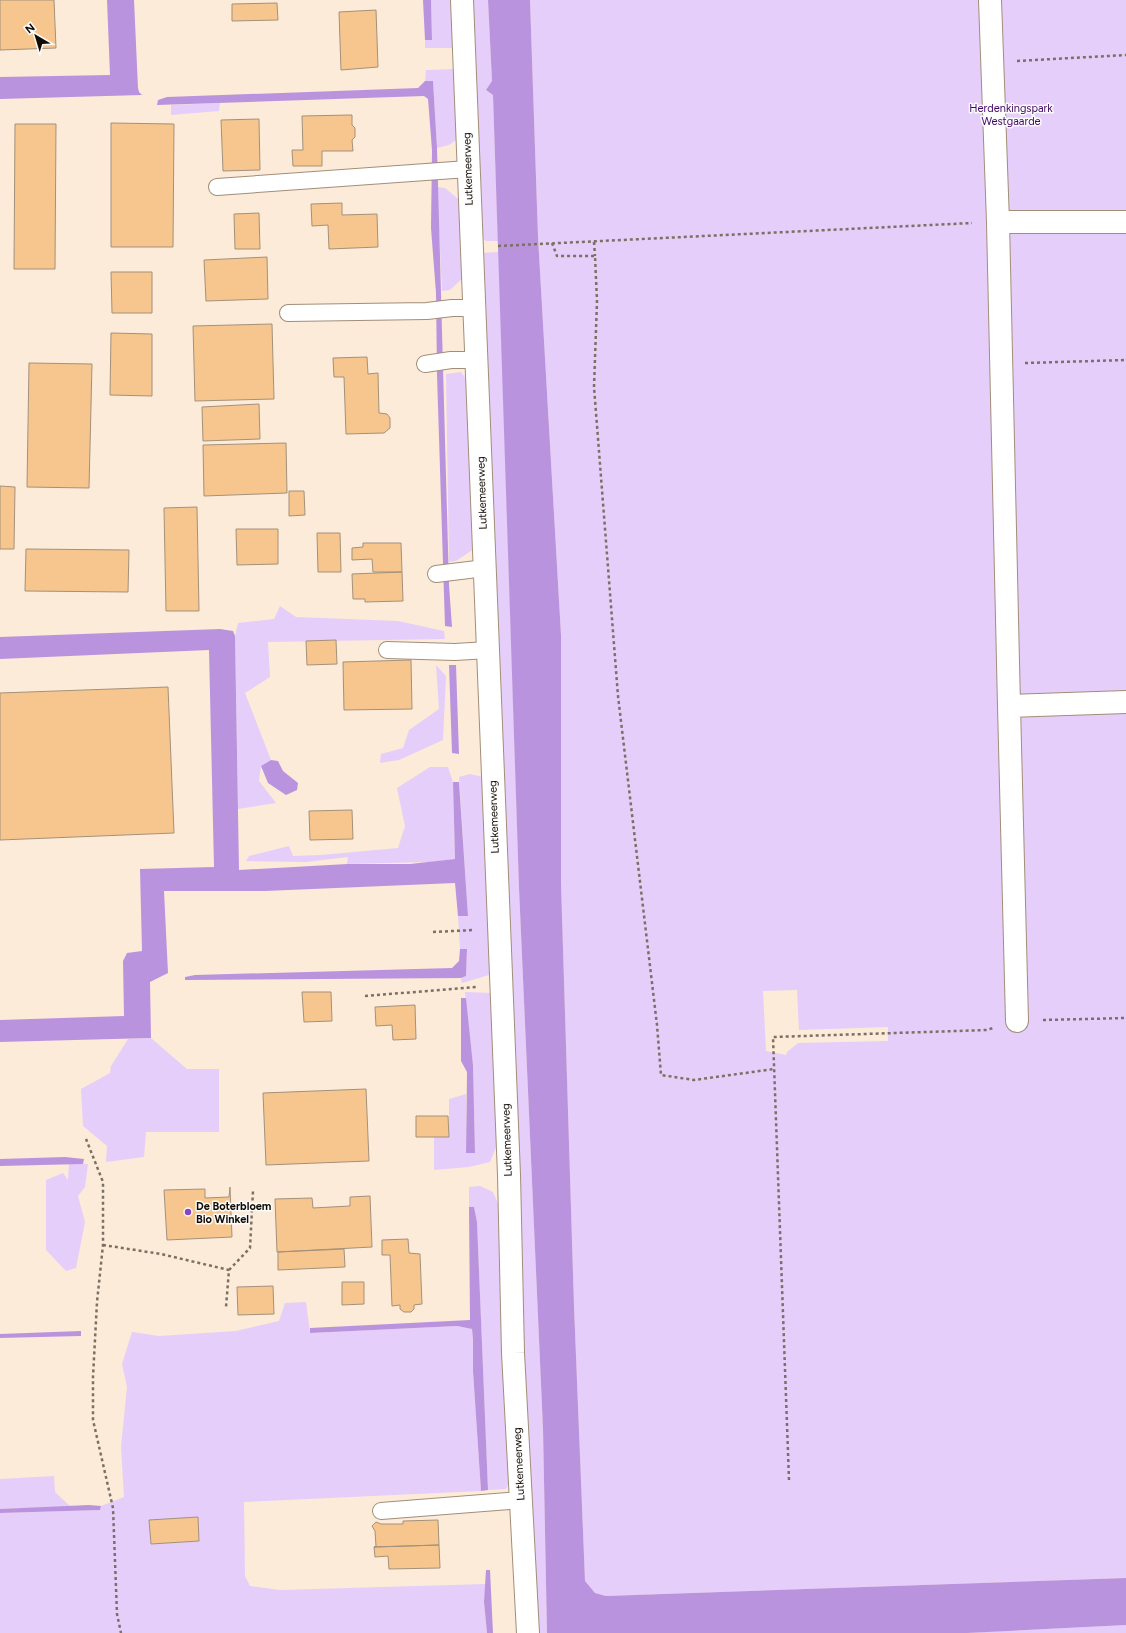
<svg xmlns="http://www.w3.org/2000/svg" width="1126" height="1633" viewBox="0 0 1126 1633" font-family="Figtree,sans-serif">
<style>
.green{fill:#e5cefa;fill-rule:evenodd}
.water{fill:#ba93de}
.building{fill:#f6c68e;stroke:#a4917b}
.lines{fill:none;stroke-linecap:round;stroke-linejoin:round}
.lane-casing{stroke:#a28e78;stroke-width:18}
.street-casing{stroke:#a28e78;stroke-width:24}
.path{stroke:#7b7064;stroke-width:2.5;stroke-dasharray:3 3;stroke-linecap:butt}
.lane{stroke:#fff;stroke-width:16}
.street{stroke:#fff;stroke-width:22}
.poi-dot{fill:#8946ba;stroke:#fcfcfc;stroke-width:1.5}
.labels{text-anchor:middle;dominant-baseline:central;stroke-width:3;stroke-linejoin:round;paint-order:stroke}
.park-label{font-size:11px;fill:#410662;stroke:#fcfcfc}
.street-label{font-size:11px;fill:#110b04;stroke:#fcfcfc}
.poi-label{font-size:11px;font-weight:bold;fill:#110b04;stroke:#fcfcfc;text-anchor:start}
</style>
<rect width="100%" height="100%" fill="#fcebd8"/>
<path class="green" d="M431,0H453V48H425V40H432Z
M472,0H488L492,81L486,90L493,95L498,241H486L481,237Z
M530,0H1126V1578L606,1596L595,1593L585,1581L574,1306L561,883V635L538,237ZM797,990L799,1030L888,1027V1041L798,1043L787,1052L786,1055L766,1051L763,991Z
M456,69L459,138L449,145L437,148L433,82L425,81L426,70Z
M220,103L219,111L171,115V105Z
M437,187L445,188L462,202L464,277L450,290L442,291Z
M499,252L519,888L543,1429L547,1633H533L480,253Z
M461,372L467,380L474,549L456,561L449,562L446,374Z
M280,606L296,617L398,621L444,631L445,639L268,642L270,677L245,693L271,760L261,766L259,781L276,803L238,809L235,636L238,623L274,619Z
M436,665L446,676L443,740L399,760L380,763L381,754L403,748L409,730L439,709Z
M430,767H448L453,782L455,859L430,862L347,864L348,857L306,862L246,861L249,856L289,846L293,856L321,855L398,848L405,826L397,788Z
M470,774L483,777L489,939V975L462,983L461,978L466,976L467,949H460L458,916H468L459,777Z
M465,992L492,993L497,1145L490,1162L469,1167L434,1170V1137L449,1136V1099L466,1094V1152H475L473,1065Z
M151,1038L187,1069H219V1132H146L144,1157L106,1162L107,1146L83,1126L81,1089L110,1073L111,1066L128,1039Z
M69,1163L88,1164L85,1187L78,1196L85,1222L76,1268L66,1271L46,1250V1180L63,1173L68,1180Z
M480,1186L493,1192L499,1206L510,1481L506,1489L488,1490L477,1222L474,1207H469V1187Z
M306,1302L310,1333L457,1326L472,1329L473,1339V1371L481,1491L244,1502L245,1576L250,1586L280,1590L486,1584L484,1602L487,1633H0V1513L100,1510L101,1506L124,1497L121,1447L127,1387L122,1364L132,1332L159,1336L236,1331L279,1321L285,1303Z
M54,1476L55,1492L71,1507L0,1509V1479Z
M1126,1625V1633H964Z"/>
<path class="water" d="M107,0H134L138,88L139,92L142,95L0,99V77L110,75Z
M423,0H431L432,40H425Z
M488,0H530L538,237L561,635V883L574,1306L585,1581L595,1593L606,1596L1126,1578V1625L967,1633H547L543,1429L519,888L493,95L486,90L492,81Z
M425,81H433L437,148L449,585L452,627L445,626L437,375L436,293L431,228L432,150L428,99L424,96L157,105L158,100L167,97L418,88Z
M220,629L233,631L235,636L239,870L347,864H410L455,859L453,782H459L468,916H458L455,883L265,891H164L168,973L150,982L151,1038L0,1042V1020L124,1016L123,961L127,953L142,951L140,869L214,867L209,650L0,659V637Z
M449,665H456L459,754L452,753Z
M271,760L278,761L283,771L298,783L297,790L286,795L268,783L261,766Z
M460,949H467L466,976L461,978L185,980V977L195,975L452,968L459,961Z
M461,998H466L473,1065L475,1153H466L467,1072L461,1061Z
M65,1157L84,1159L83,1164L0,1166V1159Z
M469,1207H474L477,1222L488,1490L481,1491L473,1371V1339L472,1329L457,1326L310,1333V1328L470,1320Z
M81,1331V1336L0,1338V1334Z
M89,1505L101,1506L100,1510L0,1513V1509Z
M486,1570H490L493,1633H487L484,1602Z"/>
<path class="building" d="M0,0H54L56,48L0,50Z
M277,3L278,20L232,21V4Z
M376,10L378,67L341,70L339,12Z
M350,115H352V125L355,128V137L352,140L353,151H322V166H293L292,150H303L302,116Z
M259,119L260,170L223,171L221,120Z
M111,123L174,124L173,247H111Z
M15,124H56L55,269H14Z
M342,203V215L377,214L378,247L329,249L328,225L312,226L311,204Z
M259,213L260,249H235L234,214Z
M267,257L268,299L206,301L204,260Z
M111,272H152V313H112Z
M272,324L274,399L195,401L193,326Z
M111,333L152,334V396L110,395Z
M367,357L368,374L378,373L379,413L387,414L390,418V428L384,433L346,434L344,377H334L333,358Z
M29,363L92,364L89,488L27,487Z
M259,404L260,439L203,441L202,407Z
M286,443L287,493L204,496L203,445Z
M0,486L15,487L14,549H0Z
M289,491H304L305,515L289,516Z
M197,507L199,611H166L164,508Z
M236,529H278V564L237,565Z
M317,533H340L341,572H318Z
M363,543H401L402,572H373L372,559L352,560V548L363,547Z
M26,549L129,550L128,592L25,591Z
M402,572L403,601L365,602V599H353L352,574Z
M336,640L337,664L307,665L306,641Z
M411,660L412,709L344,710L343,662Z
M168,687L174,833L0,840V693Z
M352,810L353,839L310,840L309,811Z
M302,992H331L332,1021L304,1022Z
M415,1005L416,1039L393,1040L392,1025L376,1026L375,1007Z
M366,1089L369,1161L266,1165L263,1093Z
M416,1116H448L449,1137H416Z
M230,1187L232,1237L167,1240L164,1190L205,1189V1198L229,1197Z
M370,1196L372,1247L277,1252L275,1199L312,1198L313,1208L350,1206V1197Z
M408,1239L409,1253L420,1254L422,1304L414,1305V1309L411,1312H404L400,1309V1305L392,1306L390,1255H382V1240Z
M344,1249L345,1267L278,1270V1252Z
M342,1282H364V1304L342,1305Z
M273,1286L274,1314L238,1315L237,1287Z
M198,1517L199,1541L151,1544L149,1520Z
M438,1520L439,1545L374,1547L376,1546L375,1531L372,1526L376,1522L381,1524H403V1521Z
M439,1545L440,1568L389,1569L388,1556L375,1557L374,1547Z"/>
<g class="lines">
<defs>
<path id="lane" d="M217,187L468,169
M288,313L427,311L452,308H474
M425,364L451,360H477
M436,574L485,568
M387,650L455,652L488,650
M381,1511L521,1500"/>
<path id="street" d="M462,0L509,1175L513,1353L528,1633
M990,0L998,222L1009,706L1126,702
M998,222H1126
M1009,706L1017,1021"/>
</defs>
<use href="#lane" class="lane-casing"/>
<use href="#street" class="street-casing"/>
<path class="path" d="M1017,61L1126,55
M594,242L595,256
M552,243L557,256H595L597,301L594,387L618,696L657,1025L661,1075L694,1080L774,1069
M498,246L972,223
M1025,363L1126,360
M433,932L474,930
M365,996L477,987
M1043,1020L1126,1018
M86,1139L103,1182V1245L97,1302L93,1377V1420L113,1508L117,1614L121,1633
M103,1245L161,1254L229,1270L226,1307
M229,1270L250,1248L253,1191
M789,1480L773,1037L987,1030L993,1028"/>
<use href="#lane" class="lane"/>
<use href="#street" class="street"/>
</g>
<circle class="poi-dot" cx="188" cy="1212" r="4"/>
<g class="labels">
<g class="park-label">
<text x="1011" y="108">Herdenkingspark<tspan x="1011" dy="13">Westgaarde</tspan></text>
</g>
<g class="street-label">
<text transform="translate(468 169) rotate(-92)">Lutkemeerweg</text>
<text transform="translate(482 493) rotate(-92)">Lutkemeerweg</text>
<text transform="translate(494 817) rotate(-92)">Lutkemeerweg</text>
<text transform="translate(507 1140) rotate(-92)">Lutkemeerweg</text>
<text transform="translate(519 1464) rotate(-93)">Lutkemeerweg</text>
</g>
<g class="poi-label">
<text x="196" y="1206">De Boterbloem<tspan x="196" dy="13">Bio Winkel</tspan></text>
</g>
</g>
<g transform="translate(36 36) rotate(322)" stroke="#fcfcfc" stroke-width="3" paint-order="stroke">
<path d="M0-3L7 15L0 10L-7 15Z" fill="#110b04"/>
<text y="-6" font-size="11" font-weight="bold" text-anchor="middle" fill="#110b04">N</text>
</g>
</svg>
